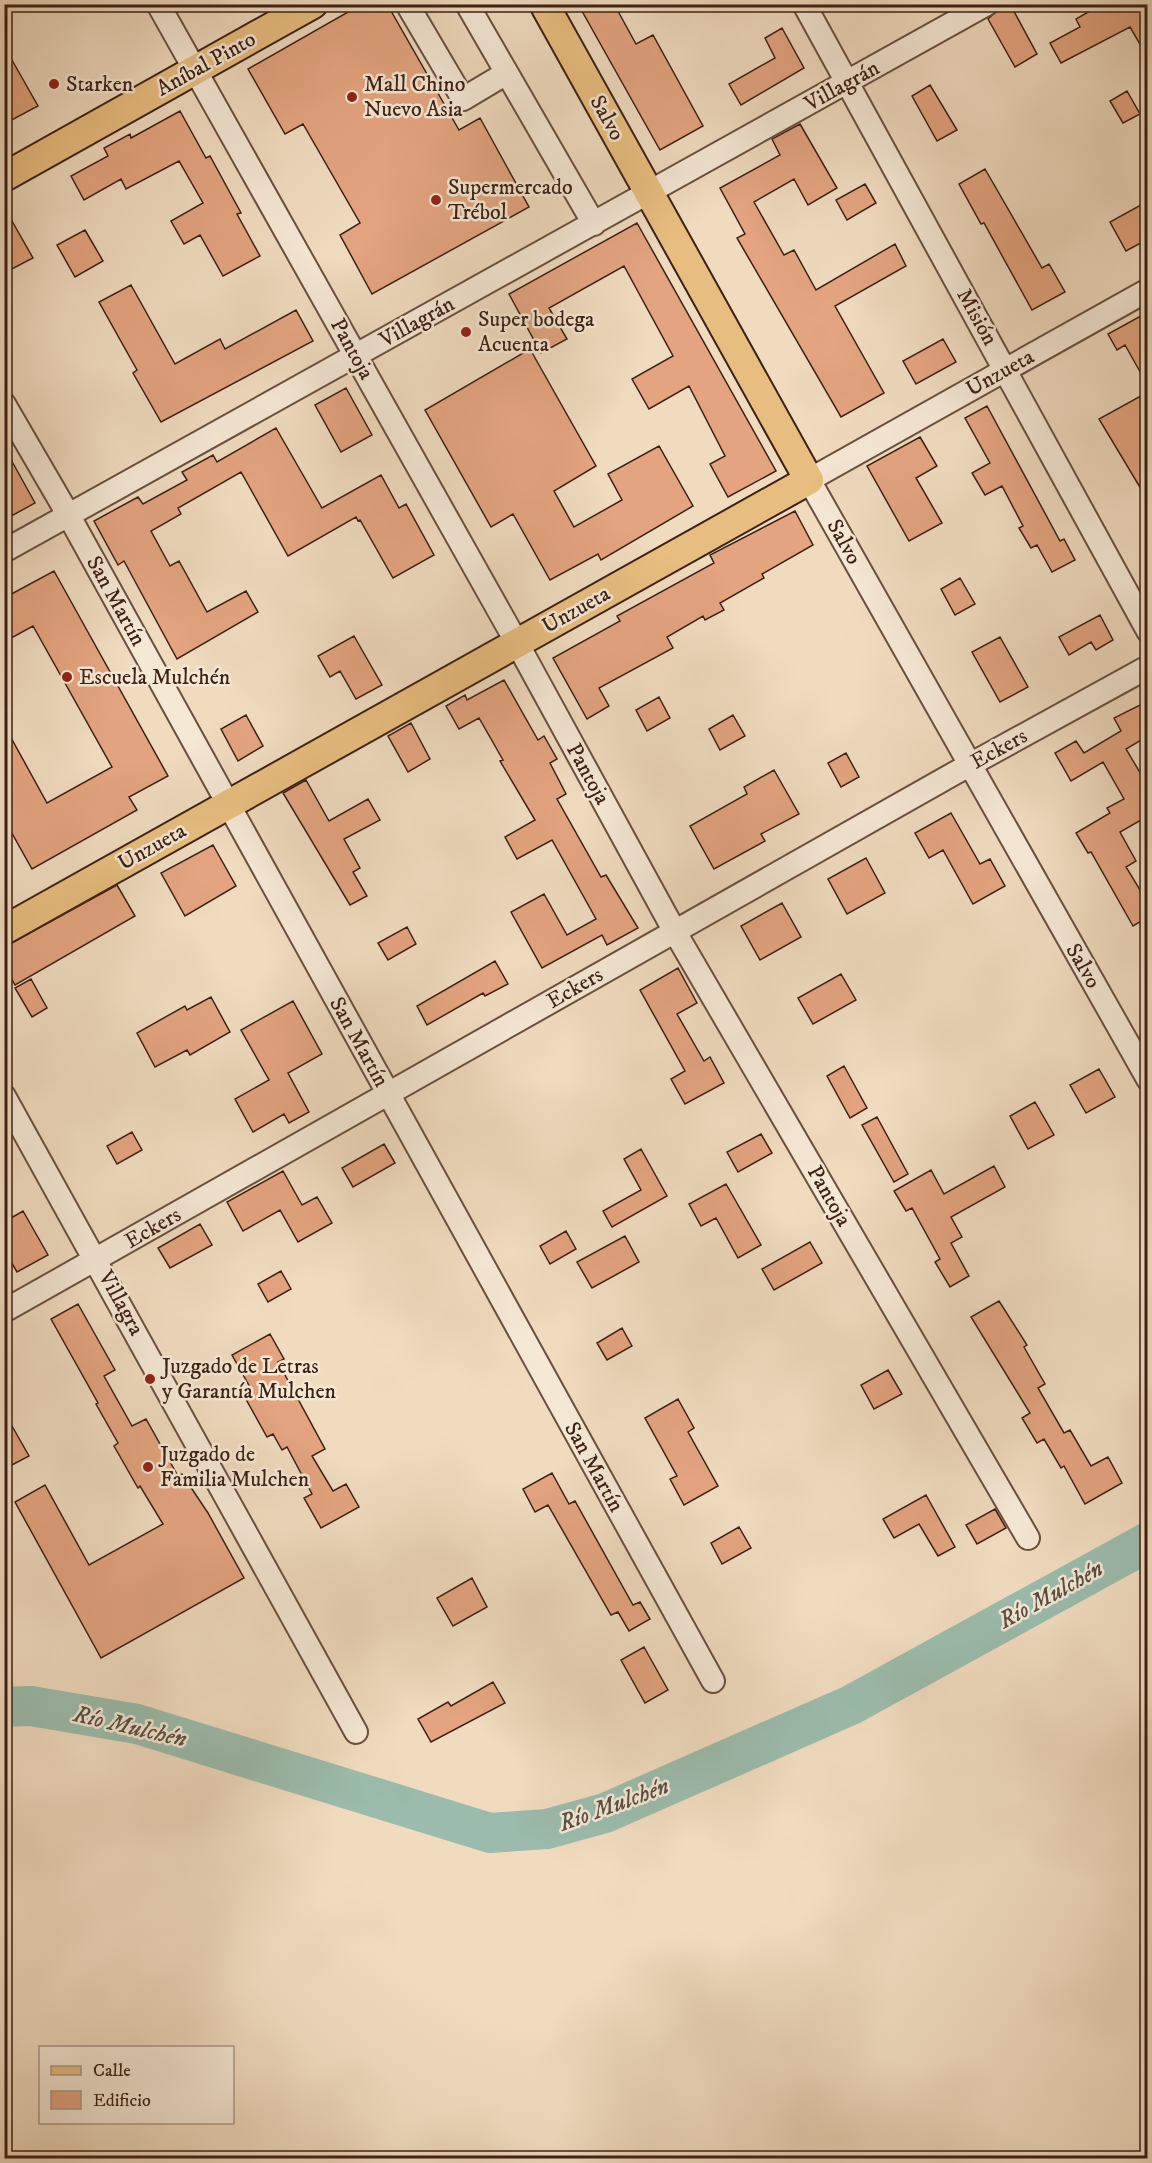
<svg xmlns="http://www.w3.org/2000/svg" width="1152" height="2163" viewBox="0 0 1152 2163" font-family="'IM FELL DW Pica',serif">
<style>
.lines{fill:none;stroke-linecap:round;stroke-linejoin:round}
.river{stroke:#9bbcac;stroke-width:40}
.building{fill:#e3a47f;stroke:#3c2014;stroke-width:1.5}
.minor-casing{stroke:#694f3f;stroke-width:26}
.major-casing{stroke:#3c2014;stroke-width:32}
.minor{stroke:#f5e8d5;stroke-width:22}
.major{stroke:#e8be80;stroke-width:28}
.poi-dot{fill:#8f2418;stroke:#f5e8d5;stroke-width:2}
.labels{text-anchor:middle;dominant-baseline:central;stroke-width:5;stroke-linejoin:round;paint-order:stroke}
.street-label{font-size:22px;fill:#3c2014;stroke:#f5e8d5}
.poi-label{font-size:22px;fill:#3c2014;stroke:#f5e8d5;text-anchor:start}
.water-label{font-size:24px;font-style:italic;fill:#584f42;stroke:#f5e8d5}
</style>
<rect width="100%" height="100%" fill="#f0dbbf"/>
<filter id="stains"><feTurbulence type="fractalNoise" baseFrequency=".00333" numOctaves="4"/><feColorMatrix values="0 0 0 0 .2 0 0 0 0 .09 0 0 0 0 .02 0 0 0 .5 -.17"/></filter>
<radialGradient id="worn" r=".72"><stop offset=".6" stop-color="#630" stop-opacity="0"/><stop offset="1" stop-color="#630" stop-opacity=".3"/></radialGradient>
<g class="lines">
<path class="river" d="M4,1707L31,1706L137,1724L490,1833L547,1829L605,1813L851,1705L1148,1542"/>
</g>
<path class="building" d="M362,4H387L459,130L480,118L529,207L372,294L340,235L360,223L303,124L285,134L248,69Z
M578,4H614L636,44L653,35L703,126L660,150Z
M1004,4H1010L1037,54L1015,67L988,19Z
M1102,4H1148V58L1130,27L1061,63L1050,43L1080,27L1076,19Z
M782,28L804,68L741,105L729,84L775,58L765,38Z
M4,46L38,106L4,124Z
M930,85L957,130L937,141L912,96Z
M1127,91L1140,114L1123,123L1110,101Z
M180,111L206,158L210,156L241,213L237,214L260,256L223,276L200,235L184,244L171,221L203,203L179,161L126,189L121,179L84,200L71,176L108,156L104,148L130,134L131,138Z
M800,124L837,188L808,205L794,179L754,202L784,255L794,250L816,290L895,244L906,266L835,306L884,393L841,417L737,238L745,234L720,188L780,155L772,139Z
M985,169L1042,268L1049,264L1065,292L1032,310L984,223L981,224L959,184Z
M865,184L876,203L847,220L836,200Z
M1148,201V239L1126,251L1110,222Z
M4,207L33,258L4,273Z
M637,223L776,471L728,497L710,464L725,456L689,386L649,409L632,379L673,356L624,266L549,308L567,339L541,353L509,294Z
M85,230L103,261L75,277L57,245Z
M131,285L175,364L220,339L225,349L296,310L313,341L161,422L133,373L137,370L99,302Z
M1148,312V386L1125,345L1117,350L1108,334Z
M943,339L956,362L916,384L903,361Z
M530,349L596,466L554,491L574,527L622,500L608,474L659,446L693,506L601,560L598,554L550,580L513,514L491,527L425,410Z
M346,388L372,435L341,452L315,405Z
M1148,392V439L1147,499L1099,419Z
M987,406L1060,541L1064,539L1075,560L1052,572L1037,545L1031,548L1019,528L1023,526L1002,486L985,495L972,473L990,463L965,418Z
M276,428L322,508L381,475L399,508L406,504L434,555L393,578L360,520L358,521L356,517L288,556L241,472L178,508L181,514L151,531L170,566L179,561L207,612L246,591L258,612L177,659L124,561L118,565L94,521L138,497L143,504L187,480L182,472L213,455L217,462Z
M920,437L937,466L916,478L942,523L909,541L867,466Z
M4,447L35,503L4,520Z
M795,511L813,545L762,574L764,578L720,603L724,610L705,620L703,616L667,637L673,648L599,688L609,706L587,719L553,658L620,621L617,616L714,563L710,555Z
M54,571L168,776L129,797L137,810L32,869L4,819V725L47,803L112,767L33,626L4,642V598Z
M960,578L975,604L955,615L941,589Z
M1100,615L1113,640L1096,650L1091,642L1069,655L1059,637Z
M354,636L382,685L356,699L340,671L330,677L318,656Z
M1000,637L1028,687L1000,702L972,652Z
M504,680L538,740L544,736L557,759L550,763L566,794L557,799L601,877L606,875L638,928L607,945L602,935L542,968L511,912L544,894L567,935L596,919L552,840L517,859L505,837L535,820L500,761L503,760L479,718L459,729L446,706L465,695L467,700Z
M659,697L670,718L647,731L636,710Z
M1148,701V736L1126,749L1148,786V816L1120,832L1136,861L1126,867L1148,903V917L1133,926L1091,852L1088,853L1076,833L1110,813L1107,808L1124,799L1103,762L1071,781L1055,753L1076,741L1084,753L1121,731L1114,718Z
M246,715L263,746L238,761L221,729Z
M733,715L745,736L720,750L709,729Z
M411,723L430,759L408,772L388,736Z
M846,753L859,777L841,787L828,763Z
M774,770L799,814L761,834L765,841L714,869L690,826L747,794L744,787Z
M306,780L329,821L368,799L380,820L344,839L360,868L353,872L367,896L350,905L283,793Z
M951,813L980,864L990,859L1005,886L973,904L943,850L929,858L915,833Z
M213,845L236,886L185,916L161,873Z
M866,858L885,893L847,914L828,879Z
M117,885L135,916L15,985L4,965V947Z
M782,903L801,937L760,960L741,926Z
M407,927L416,944L388,960L378,943Z
M495,961L508,984L485,996L483,993L427,1025L417,1006Z
M678,968L697,1003L677,1014L704,1061L710,1057L724,1083L685,1104L671,1079L685,1071L640,990Z
M841,974L856,1000L813,1024L798,998Z
M31,979L47,1008L32,1017L15,988Z
M211,997L230,1032L190,1055L187,1050L155,1067L137,1033L185,1006L187,1010Z
M293,1001L322,1054L288,1073L309,1112L289,1123L284,1114L253,1132L235,1099L269,1080L241,1030Z
M844,1066L867,1108L850,1118L827,1076Z
M1099,1069L1115,1097L1086,1113L1070,1085Z
M1035,1102L1054,1135L1028,1149L1010,1116Z
M877,1117L908,1174L894,1182L862,1125Z
M132,1132L142,1150L117,1164L107,1146Z
M761,1134L772,1153L738,1172L727,1152Z
M384,1144L395,1163L353,1187L342,1168Z
M641,1149L667,1196L612,1227L603,1211L641,1190L624,1159Z
M994,1166L1005,1187L951,1217L962,1237L951,1243L969,1276L950,1287L935,1262L940,1259L912,1208L906,1211L894,1191L931,1170L944,1194Z
M283,1171L302,1205L317,1197L332,1223L298,1242L280,1210L243,1231L227,1202Z
M726,1184L761,1245L738,1258L716,1218L701,1226L689,1204Z
M23,1211L48,1255L17,1272L4,1250V1222Z
M200,1224L212,1245L170,1268L158,1248Z
M566,1231L576,1249L550,1264L540,1246Z
M625,1236L639,1262L592,1288L577,1262Z
M810,1242L822,1263L774,1290L762,1269Z
M281,1271L291,1289L268,1302L258,1284Z
M999,1301L1027,1345L1024,1347L1045,1384L1038,1388L1064,1433L1070,1430L1091,1466L1108,1457L1122,1483L1085,1504L1064,1466L1061,1468L1044,1439L1037,1443L1022,1418L1030,1413L971,1317Z
M78,1304L115,1370L104,1376L132,1426L146,1419L178,1476L182,1474L208,1513L244,1578L101,1658L15,1502L45,1485L89,1565L163,1524L140,1486L138,1488L114,1446L118,1443L96,1404L98,1403L51,1319Z
M622,1328L632,1346L607,1360L597,1343Z
M270,1334L284,1359L278,1362L325,1449L312,1456L333,1491L346,1484L359,1507L321,1528L304,1498L312,1494L287,1447L282,1450L273,1434L267,1437L243,1394L251,1389L232,1355Z
M888,1370L902,1394L874,1409L861,1385Z
M678,1399L694,1428L688,1432L718,1486L684,1505L670,1479L677,1476L645,1418Z
M4,1412L29,1456L12,1465L4,1452Z
M552,1473L569,1504L575,1501L633,1605L640,1602L650,1619L629,1631L618,1612L611,1615L548,1505L535,1512L523,1489Z
M926,1495L955,1547L938,1556L919,1524L894,1538L883,1519Z
M995,1509L1006,1528L977,1544L966,1525Z
M739,1527L751,1548L722,1564L711,1543Z
M472,1578L487,1607L453,1626L437,1598Z
M644,1647L668,1690L645,1703L621,1660Z
M493,1682L505,1703L431,1742L418,1719L448,1702L451,1706Z"/>
<g class="lines">
<defs>
<path id="minor" d="M158,4L517,643L675,932L1028,1538
M407,4L463,99L505,74
M467,4L594,224
M804,4L1148,631
M1148,290L809,480L1148,1079
M4,404L69,516L713,1681
M4,551L987,4
M4,1096L356,1732
M4,1311L955,773L1148,667"/>
<path id="major" d="M4,177L313,4
M4,930L809,480L544,4"/>
</defs>
<use href="#minor" class="minor-casing"/>
<use href="#major" class="major-casing"/>
<use href="#minor" class="minor"/>
<use href="#major" class="major"/>
</g>
<g class="poi-dot">
<circle cx="54" cy="84" r="6"/>
<circle cx="352" cy="97" r="6"/>
<circle cx="436" cy="200" r="6"/>
<circle cx="466" cy="332" r="6"/>
<circle cx="67" cy="677" r="6"/>
<circle cx="150" cy="1379" r="6"/>
<circle cx="148" cy="1467" r="6"/>
</g>
<g class="labels">
<g class="street-label">
<text transform="translate(206 64) rotate(-29)">Aníbal Pinto</text>
<text transform="translate(842 86) rotate(-29)">Villagrán</text>
<text transform="translate(607 118) rotate(61)">Salvo</text>
<text transform="translate(977 317) rotate(61)">Misión</text>
<text transform="translate(417 322) rotate(-29)">Villagrán</text>
<text transform="translate(352 349) rotate(61)">Pantoja</text>
<text transform="translate(1000 373) rotate(-29)">Unzueta</text>
<text transform="translate(844 542) rotate(61)">Salvo</text>
<text transform="translate(116 601) rotate(61)">San Martín</text>
<text transform="translate(576 610) rotate(-29)">Unzueta</text>
<text transform="translate(999 749) rotate(-29)">Eckers</text>
<text transform="translate(588 774) rotate(61)">Pantoja</text>
<text transform="translate(152 847) rotate(-29)">Unzueta</text>
<text transform="translate(1083 966) rotate(60)">Salvo</text>
<text transform="translate(575 988) rotate(-30)">Eckers</text>
<text transform="translate(359 1042) rotate(61)">San Martín</text>
<text transform="translate(829 1196) rotate(60)">Pantoja</text>
<text transform="translate(153 1228) rotate(-30)">Eckers</text>
<text transform="translate(121 1303) rotate(61)">Villagra</text>
<text transform="translate(594 1467) rotate(61)">San Martín</text>
</g>
<g class="poi-label">
<text x="66" y="84">Starken</text>
<text x="364" y="84">Mall Chino<tspan x="364" dy="25">Nuevo Asia</tspan></text>
<text x="448" y="187">Supermercado<tspan x="448" dy="25">Trébol</tspan></text>
<text x="478" y="319">Super bodega<tspan x="478" dy="25">Acuenta</tspan></text>
<text x="79" y="677">Escuela Mulchén</text>
<text x="162" y="1366">Juzgado de Letras<tspan x="162" dy="25">y Garantía Mulchen</tspan></text>
<text x="160" y="1454">Juzgado de<tspan x="160" dy="25">Familia Mulchen</tspan></text>
</g>
<g class="water-label">
<text transform="translate(1051 1595) rotate(-29)">Río Mulchén</text>
<text transform="translate(130 1727) rotate(13)">Río Mulchén</text>
<text transform="translate(614 1805) rotate(-20)">Río Mulchén</text>
</g>
</g>
<rect width="1152" height="2163" fill="none" stroke="#f0dbbf" stroke-width="24"/>
<rect x="6" y="6" width="1140" height="2151" fill="none" stroke="#3c2014" stroke-width="3"/>
<rect x="12" y="12" width="1128" height="2139" fill="none" stroke="#3c2014" stroke-width="1.5"/>
<rect x="39" y="2046" width="195" height="78" fill="#f5e8d5" stroke="#ab9888" stroke-width="1.5"/>
<rect x="51" y="2066" width="30" height="9" fill="#e8be80" stroke="#ab9888" stroke-width="1.5"/>
<text x="93" y="2076" font-size="18" fill="#3c2014">Calle</text>
<rect x="51" y="2091" width="30" height="18" fill="#e3a47f" stroke="#ab9888" stroke-width="1.5"/>
<text x="93" y="2106" font-size="18" fill="#3c2014">Edificio</text>
<rect width="100%" height="100%" filter="url(#stains)"/>
<rect width="100%" height="100%" fill="url(#worn)"/>
</svg>
